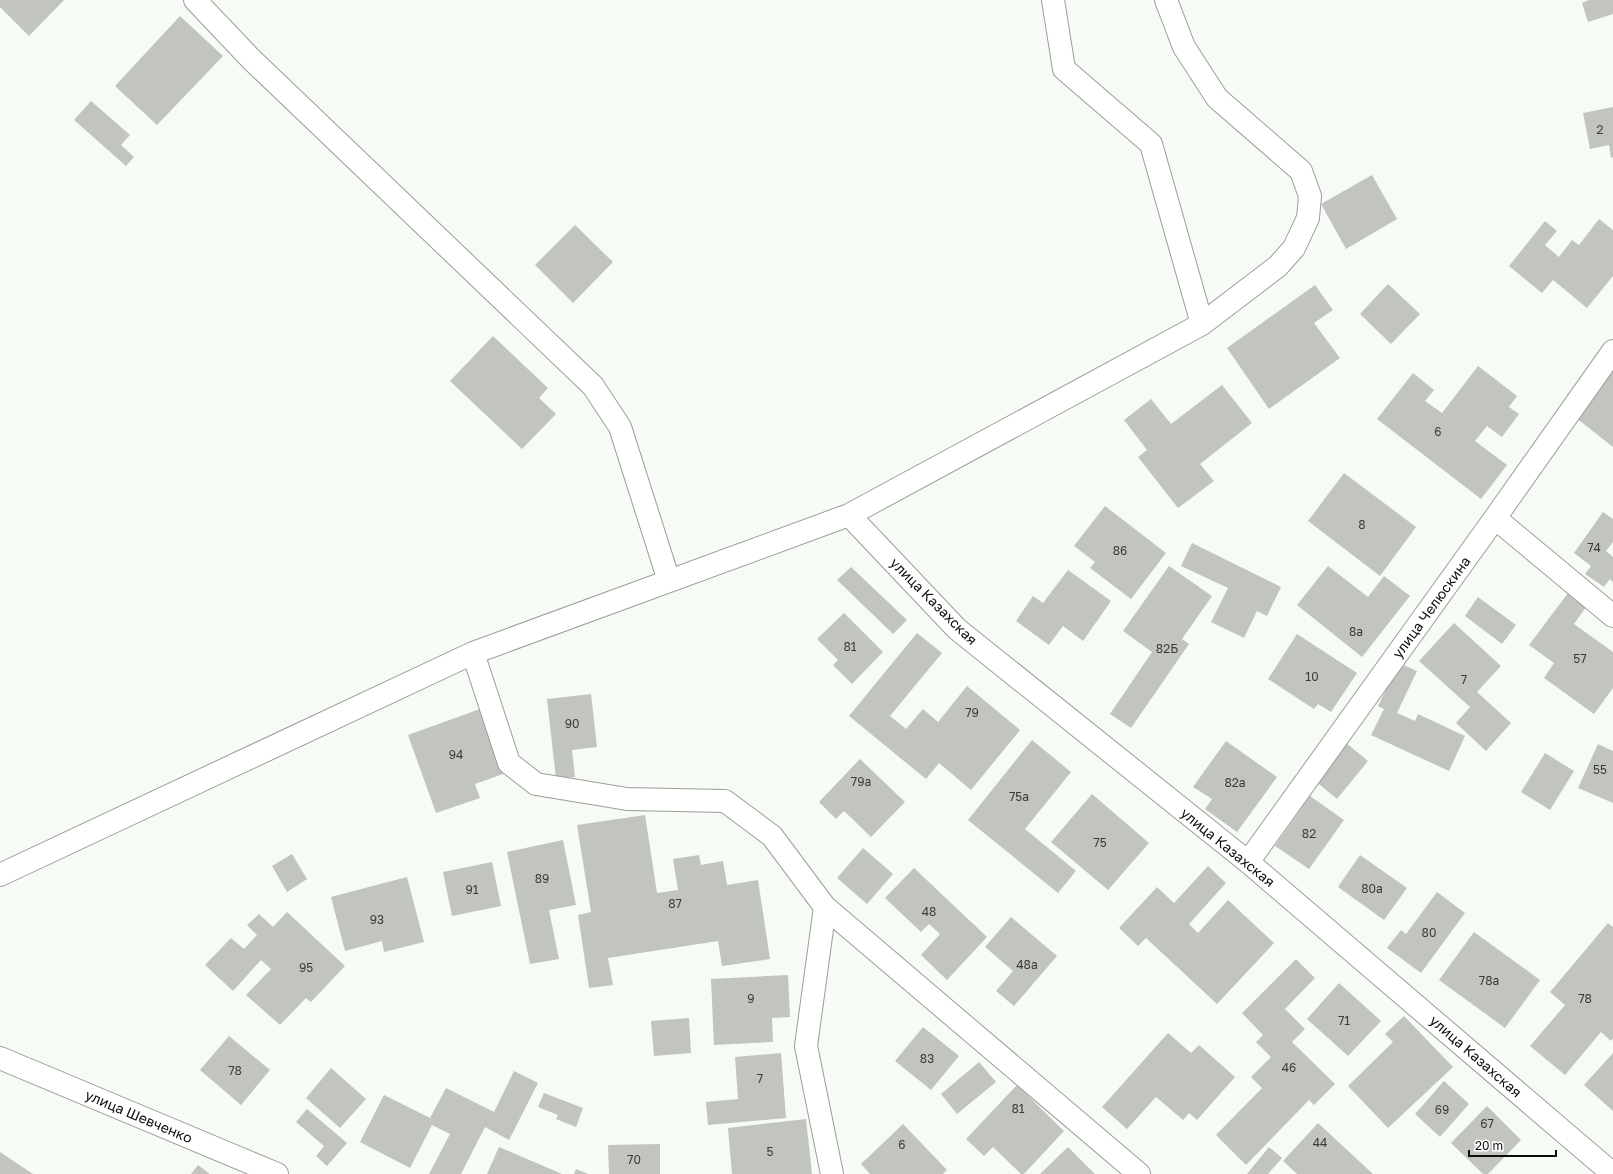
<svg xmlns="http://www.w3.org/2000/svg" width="1613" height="1174" viewBox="0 0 1613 1174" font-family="'Golos Text',sans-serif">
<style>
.building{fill:#c1c4bf}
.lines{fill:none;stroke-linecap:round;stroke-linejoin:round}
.minor-casing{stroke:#9b9e99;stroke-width:24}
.minor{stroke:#fff;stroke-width:22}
.labels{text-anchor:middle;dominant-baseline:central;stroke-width:3.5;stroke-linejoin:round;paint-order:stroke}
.number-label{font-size:12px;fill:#3a3c39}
.street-label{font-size:14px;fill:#0d0e0c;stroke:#fff}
</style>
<rect width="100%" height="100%" fill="#f7fbf5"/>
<path class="building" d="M0,0H64L29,36L0,7Z
M1589,0H1613V14L1588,22L1582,3Z
M180,16L223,56L157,125L115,86Z
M91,101L130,135L121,145L134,157L126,166L74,120Z
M1613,107V157L1611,158L1609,145L1590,149L1583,113Z
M1372,175L1397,219L1346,249L1321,204Z
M1599,219L1613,230V276L1587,308L1553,280L1542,293L1509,266L1545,221L1557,231L1545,245L1559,257L1572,240L1579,245Z
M575,225L613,262L573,303L535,265Z
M1388,284L1420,314L1391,344L1360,314Z
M1315,285L1333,310L1314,323L1340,358L1269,409L1227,348Z
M493,336L548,388L539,398L556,414L522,449L450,381Z
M1478,366L1517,396L1509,407L1519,414L1502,437L1487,426L1475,441L1507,465L1481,499L1377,419L1413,373L1434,390L1425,401L1442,413Z
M1613,370V447L1575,417Z
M1222,385L1252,423L1200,464L1214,481L1178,508L1138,457L1147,450L1124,420L1151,399L1171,424Z
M1344,473L1416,527L1380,576L1308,521Z
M1105,506L1166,553L1131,599L1090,568L1095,562L1074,546Z
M1603,512L1613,519V542L1606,551L1613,557V582L1610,579L1604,587L1585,574L1591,566L1574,553Z
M1192,543L1281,587L1267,616L1257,611L1244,638L1211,622L1228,588L1181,566Z
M1169,566L1212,596L1182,639L1189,644L1131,728L1110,714L1152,652L1123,631Z
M1328,566L1368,597L1384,576L1410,596L1362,657L1297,605Z
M851,567L907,620L893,634L837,580Z
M1068,570L1111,601L1083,641L1063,626L1049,645L1016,621L1033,596L1043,603Z
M1568,593L1586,607L1574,624L1613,652V688L1594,714L1544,678L1554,663L1529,645Z
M1478,597L1516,625L1502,644L1465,616Z
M844,613L883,652L852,684L833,665L838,660L817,639Z
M1454,623L1501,666L1477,692L1511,723L1486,751L1456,723L1470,707L1419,661Z
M917,633L942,653L890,716L906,729L923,709L938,722L967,686L1020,730L971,790L939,763L926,779L849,716Z
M1297,634L1357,673L1331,712L1318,704L1314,709L1268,679Z
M1399,663L1417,671L1397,713L1415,721L1418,714L1465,736L1449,771L1371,735L1384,709L1378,706Z
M591,694L597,747L572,750L575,777L556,779L547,699Z
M480,709L503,774L475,784L480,798L436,813L408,735Z
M1032,740L1071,772L1025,829L1076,871L1058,893L968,820Z
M1226,741L1277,777L1237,832L1205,809L1212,799L1193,787Z
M1345,742L1368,761L1337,799L1314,780Z
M1598,744L1613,751V803L1578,788Z
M1545,753L1574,771L1550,810L1521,792Z
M860,759L905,802L871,837L844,811L836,819L819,802Z
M1092,794L1149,843L1108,890L1051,842Z
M1310,796L1344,820L1309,869L1275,846Z
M645,815L657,893L678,890L673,859L699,855L701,865L723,861L727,885L758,880L770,959L722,966L718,941L608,958L613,985L589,988L578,915L591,912L577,825Z
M563,840L576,905L549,910L559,959L530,964L507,852Z
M863,848L893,874L867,904L837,878Z
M292,854L307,879L287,892L272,866Z
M1360,855L1407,888L1384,920L1338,887Z
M492,862L501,906L452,916L443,872Z
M1208,866L1226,883L1189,924L1198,933L1228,900L1274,943L1217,1004L1146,938L1138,946L1119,928L1157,887L1174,903Z
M914,868L987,937L947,980L921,955L940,934L929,924L921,932L885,898Z
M407,877L424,942L384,952L382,941L345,951L331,897Z
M1437,892L1465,913L1421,973L1387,948L1401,930L1406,934Z
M287,912L345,966L311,1002L306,998L280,1025L246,995L271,969L261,960L233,991L205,965L231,938L244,949L257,935L247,925L259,914L273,927Z
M1011,917L1057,956L1014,1006L996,991L1013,971L985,947Z
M1608,923L1613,927V1038L1611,1041L1601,1032L1565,1075L1530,1046L1565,1005L1550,992Z
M1474,932L1540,980L1505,1028L1439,980Z
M1296,959L1315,978L1285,1009L1305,1029L1292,1042L1335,1084L1314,1105L1309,1100L1246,1165L1216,1135L1262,1088L1251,1077L1271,1057L1256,1042L1263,1035L1242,1013Z
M788,975L790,1017L772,1018L773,1042L714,1045L711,979Z
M1339,983L1381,1021L1348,1056L1307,1019Z
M1404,1016L1453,1067L1388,1128L1348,1086L1393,1042L1385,1034Z
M689,1018L691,1053L654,1056L651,1021Z
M923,1027L959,1056L931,1090L895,1061Z
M1168,1033L1191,1053L1199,1045L1235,1077L1197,1120L1189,1113L1183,1120L1156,1097L1127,1129L1102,1107Z
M229,1036L270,1070L241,1105L200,1070Z
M781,1053L786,1118L708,1125L706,1102L738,1099L735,1057Z
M1613,1053V1111L1584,1085Z
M979,1062L996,1082L957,1114L941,1094Z
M331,1068L366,1099L340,1128L306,1098Z
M514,1071L538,1083L509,1140L485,1127L461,1174H429L450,1134L432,1125L410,1168L360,1142L384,1095L430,1118L446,1088L494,1112Z
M1444,1081L1469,1104L1440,1137L1415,1114Z
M1017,1085L1064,1131L1024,1174H1021L993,1147L984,1156L966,1139Z
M544,1093L583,1108L576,1127L556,1119L558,1115L538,1107Z
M1487,1106L1521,1140L1488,1174H1483L1451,1143Z
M307,1109L347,1143L327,1166L316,1156L324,1146L296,1122Z
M806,1119L812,1174H732L728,1128Z
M1318,1123L1373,1174H1297L1283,1161Z
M903,1124L947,1170L943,1174H870L861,1164Z
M660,1144V1174H609L608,1145Z
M499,1147L562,1174H487Z
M1068,1147L1095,1174H1040Z
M1269,1147L1282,1158L1268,1174H1247Z
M0,1152L33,1174H0Z
M198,1165L210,1174H191Z
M576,1169L588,1174H574Z"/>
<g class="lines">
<defs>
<path id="minor" d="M195,0L251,59L593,386L620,427L669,581
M1053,0L1064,69L1151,144L1202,324
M849,515L957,629L1248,862L1613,1174
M1495,518L1613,616
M473,653L509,763L536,784L627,799L725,801L772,836L825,907L1139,1174
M1248,862L1495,518L1613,351
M0,875L473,653L849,515L1202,324L1278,266L1294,248L1308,218L1310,196L1301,171L1217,98L1184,47L1166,0
M825,907L806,1046L832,1174
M0,1058L277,1174"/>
</defs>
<use href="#minor" class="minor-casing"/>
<use href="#minor" class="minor"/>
</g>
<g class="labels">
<g class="number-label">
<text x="1600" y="129">2</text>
<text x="1438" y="431">6</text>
<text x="1362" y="524">8</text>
<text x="1594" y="547">74</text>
<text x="1120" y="550">86</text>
<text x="1356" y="631">8а</text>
<text x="850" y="646">81</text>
<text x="1167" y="648">82Б</text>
<text x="1580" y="658">57</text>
<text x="1312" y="676">10</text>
<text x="1464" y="679">7</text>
<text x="972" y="712">79</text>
<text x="572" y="723">90</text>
<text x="456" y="754">94</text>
<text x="1600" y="769">55</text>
<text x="861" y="781">79а</text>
<text x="1235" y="782">82а</text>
<text x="1019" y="796">75а</text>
<text x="1309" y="833">82</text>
<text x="1100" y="842">75</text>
<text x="542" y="878">89</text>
<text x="1372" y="888">80а</text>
<text x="472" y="889">91</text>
<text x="675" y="903">87</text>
<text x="929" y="911">48</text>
<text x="377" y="919">93</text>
<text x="1429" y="932">80</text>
<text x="1027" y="964">48а</text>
<text x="306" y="967">95</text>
<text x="1489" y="980">78а</text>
<text x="751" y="998">9</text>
<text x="1585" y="998">78</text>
<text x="1344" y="1020">71</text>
<text x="927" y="1058">83</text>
<text x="1289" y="1067">46</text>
<text x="235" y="1070">78</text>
<text x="760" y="1078">7</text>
<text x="1018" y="1108">81</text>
<text x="1442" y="1109">69</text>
<text x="1487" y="1123">67</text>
<text x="1320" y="1142">44</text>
<text x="902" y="1144">6</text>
<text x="770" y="1151">5</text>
<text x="634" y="1159">70</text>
</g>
<g class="street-label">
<text transform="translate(934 601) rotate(45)">улица Казахская</text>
<text transform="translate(1431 607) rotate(-54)">улица Челюскина</text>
<text transform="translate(1228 847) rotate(39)">улица Казахская</text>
<text transform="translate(1476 1056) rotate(41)">улица Казахская</text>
<text transform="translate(139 1116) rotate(23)">улица Шевченко</text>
</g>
</g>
<path d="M1469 1150v6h87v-6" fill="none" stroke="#0d0e0c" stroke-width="2"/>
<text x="1475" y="1150" font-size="12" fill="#0d0e0c" stroke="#ffffff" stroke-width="3" paint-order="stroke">20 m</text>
</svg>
